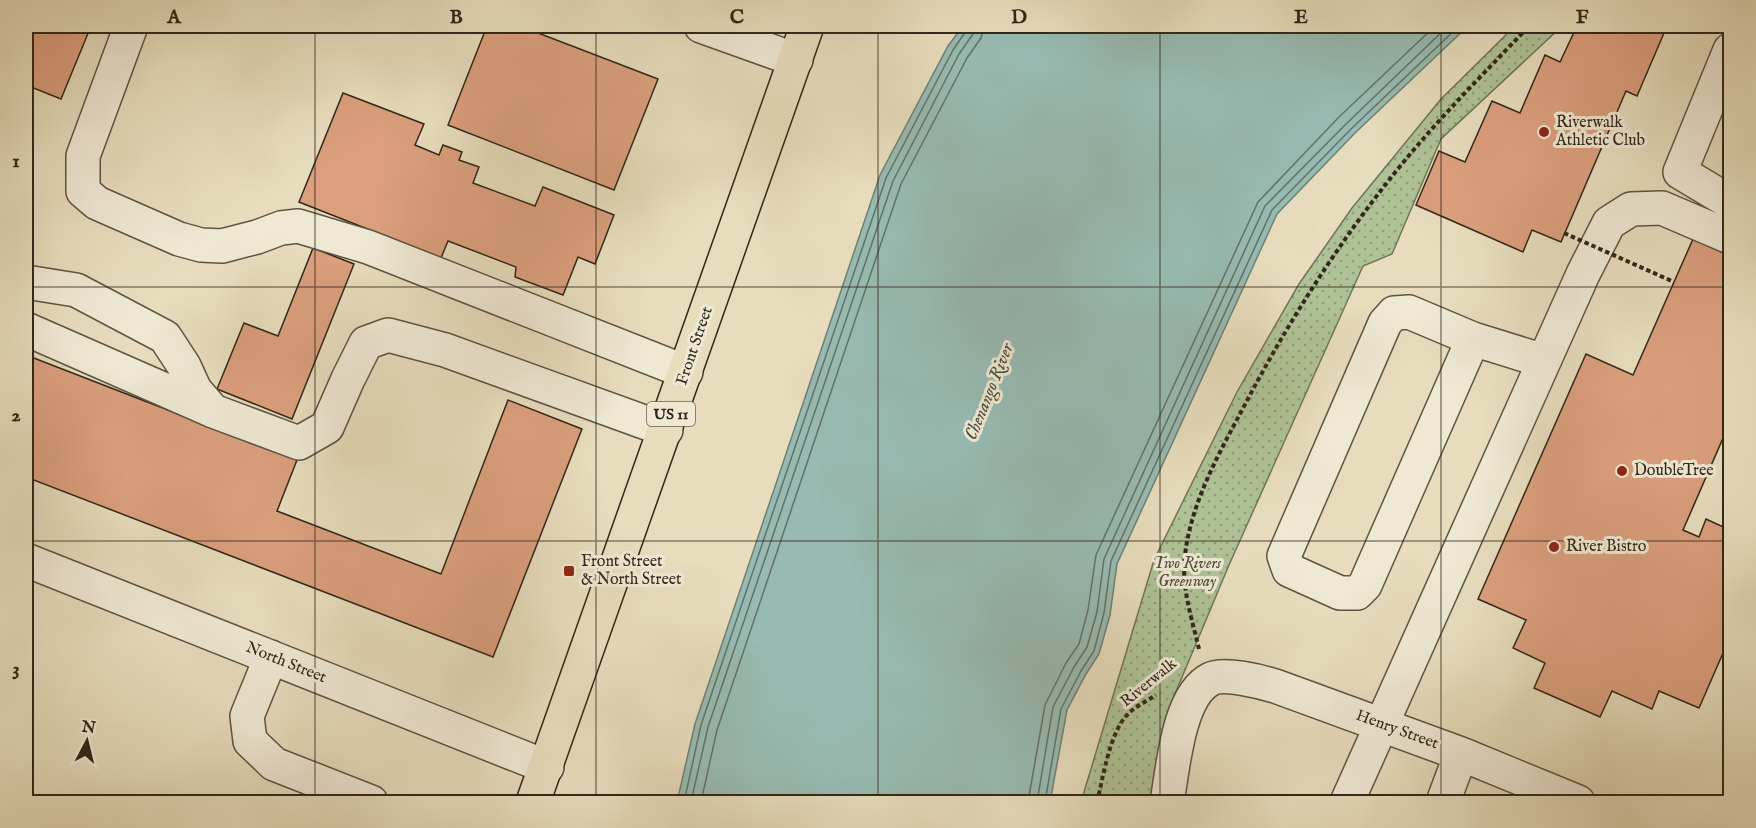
<svg xmlns="http://www.w3.org/2000/svg" width="1756" height="828" viewBox="0 0 1756 828" font-family="'IM FELL English',serif">
<style>
.park{fill:url(#park-dots);stroke:#707458;stroke-width:1.5}
.water{fill:#97bbb2;stroke:#6e8075;stroke-width:1.5}
.lines{fill:none;stroke-linecap:round;stroke-linejoin:round}
.shore{stroke:#647166;stroke-width:1.5}
.building{fill:#db9f7e;stroke:#312719;stroke-width:1.5}
.minor-casing{stroke:#5e5442;stroke-width:36}
.major-casing{stroke:#312719;stroke-width:36}
.path{stroke:#312719;stroke-width:4;stroke-dasharray:4.5 3;stroke-linecap:butt}
.minor{stroke:#efe9d4;stroke-width:33}
.major{stroke:#e7ddbd;stroke-width:33}
.path-bridge{stroke:#312719;stroke-width:4;stroke-dasharray:4.5 3;stroke-linecap:butt}
.grid{fill:none;stroke:#312719;stroke-width:1.5;stroke-opacity:0.55}
.poi-dot{fill:#8f2418;stroke:#efe9d4;stroke-width:2}
.labels{text-anchor:middle;dominant-baseline:central;stroke-width:6;stroke-linejoin:round;paint-order:stroke}
.shield{fill:#efe9d4;stroke:#6a6151;stroke-width:1.5}
.shield-label{font-size:15px;font-weight:bold;fill:#312719}
.poi-label{font-size:16px;fill:#312719;stroke:#efe9d4;text-anchor:start}
.street-label{font-size:16px;fill:#312719;stroke:#efe9d4}
.park-label{font-size:16px;font-style:italic;fill:#504e38;stroke:#efe9d4}
.water-label{font-size:18px;font-style:italic;fill:#4a4c3f;stroke:#efe9d4}
.neatline{fill:none;stroke:#312719;stroke-width:2}
.grid-label{font-size:20px;text-anchor:middle;font-weight:bold;fill:#312719}
</style>
<defs>
<pattern id="park-dots" width="8" height="8" patternUnits="userSpaceOnUse" patternTransform="scale(1.5)"><rect width="8" height="8" fill="#afc296"/><path d="M2 2h.1M6 6h.1" fill="none" stroke="#8f9e7a" stroke-width="1.8" stroke-linecap="round"/></pattern>
</defs>
<rect width="100%" height="100%" fill="#e7ddbd"/>
<filter id="stains"><feTurbulence type="fractalNoise" baseFrequency=".00333" numOctaves="4"/><feColorMatrix values="0 0 0 0 .2 0 0 0 0 .09 0 0 0 0 .02 0 0 0 .5 -.17"/></filter>
<radialGradient id="worn" r=".72"><stop offset=".6" stop-color="#630" stop-opacity="0"/><stop offset="1" stop-color="#630" stop-opacity=".3"/></radialGradient>
<path class="park" d="M1515,26H1562L1441,139L1392,254L1363,266L1229,565L1172,701L1151,802H1081L1154,560L1237,392L1299,284L1352,208L1441,99Z"/>
<path class="water" d="M963,26H1468L1355,133L1277,214L1117,564L1110,615L1099,654L1086,674L1067,710L1050,802H677L695,724L880,175L948,46Z"/>
<g class="lines">
<path class="shore" d="M684,802L701,725L886,178L953,50L966,31L968,26
M691,802L708,727L893,181L959,54L973,34L975,26
M701,802L717,730L901,184L967,58L981,38L984,26
M1028,802L1045,705L1066,663L1079,644L1088,610L1096,555L1258,202L1339,117L1435,26
M1037,802L1053,707L1074,667L1087,647L1097,612L1104,559L1265,206L1346,124L1448,26
M1045,802L1061,709L1081,671L1094,651L1104,613L1111,561L1272,210L1351,129L1459,26"/>
</g>
<path class="building" d="M26,26H91L61,99L26,85Z
M487,26H520L658,79L614,190L448,125Z
M1577,26H1585L1595,30L1597,26H1667L1637,96L1626,91L1561,242L1532,230L1523,252L1416,205L1439,151L1465,162L1492,101L1520,113L1545,55L1560,62Z
M343,93L424,124L415,145L439,155L443,145L462,152L459,160L479,167L473,183L535,206L543,187L614,215L595,264L578,257L563,295L515,277L516,267L448,241L441,258L299,202Z
M1693,239L1730,256V422L1683,530L1699,537L1706,519L1730,530V545L1725,557L1730,559V637L1699,708L1659,691L1652,709L1612,691L1600,717L1534,688L1545,663L1513,648L1526,620L1478,599L1586,354L1633,375Z
M313,248L354,264L292,419L217,389L244,323L278,336Z
M26,355L297,460L277,511L441,574L508,400L582,429L493,657L26,477Z"/>
<g class="lines">
<defs>
<path id="minor" d="M131,26L83,156V191L97,203L179,239L201,245L222,246L257,237L281,228L298,226L368,247L686,372
M701,26L796,60
M1730,50L1680,172L1730,202
M26,282L76,290L165,337L184,366L195,390L213,411
M26,329L213,411L299,443L327,427L348,379L366,343L388,335L445,350L666,430
M1473,339L1365,585L1357,593H1340L1289,570L1284,556L1385,323L1394,313L1409,312L1473,339L1544,361
M26,560L547,767
M271,657L247,716L250,741L274,764L371,802
M1167,802C1173,769 1178,695 1211,679C1223,672 1262,682 1275,686L1461,754L1578,802
M1347,802L1583,274L1609,223L1631,209L1662,208L1730,237
M1443,802L1461,754"/>
<path id="major" d="M533,802L807,26"/>
</defs>
<use href="#minor" class="minor-casing"/>
<use href="#major" class="major-casing"/>
<path class="path" d="M1199,649C1192,619 1181,587 1185,555C1191,504 1217,457 1241,412C1293,312 1355,216 1430,131C1462,95 1496,61 1529,26
M1097,802C1103,778 1110,731 1128,714C1136,706 1147,701 1156,695"/>
<use href="#minor" class="minor"/>
<use href="#major" class="major"/>
<path class="path-bridge" d="M1564,233L1674,282"/>
</g>
<path class="grid" d="M315,26V802M596,26V802M878,26V802M1160,26V802M1441,26V802M26,287H1730M26,541H1730"/>
<g class="poi-dot">
<circle cx="1544" cy="132" r="6"/>
<circle cx="1622" cy="471" r="6"/>
<circle cx="1554" cy="547" r="6"/>
<rect x="563" y="565" width="12" height="12" rx="3"/>
</g>
<g class="labels">
<rect class="shield" x="647" y="402" width="48" height="24" rx="4.5"/>
<g class="shield-label">
<text x="671" y="414">US 11</text>
</g>
<g class="poi-label">
<text x="1556" y="123">Riverwalk<tspan x="1556" dy="18">Athletic Club</tspan></text>
<text x="1634" y="471">DoubleTree</text>
<text x="1566" y="547">River Bistro</text>
<text x="581" y="562">Front Street<tspan x="581" dy="18">&amp; North Street</tspan></text>
</g>
<g class="street-label">
<text transform="translate(695 346) rotate(-71)">Front Street</text>
<text transform="translate(286 663) rotate(22)">North Street</text>
<text transform="translate(1149 683) rotate(-39)">Riverwalk</text>
<text transform="translate(1397 730) rotate(20)">Henry Street</text>
</g>
<g class="park-label">
<text x="1187" y="564">Two Rivers<tspan x="1187" dy="18">Greenway</tspan></text>
</g>
<g class="water-label">
<text transform="translate(990 392) rotate(-68)">Chenango River</text>
</g>
</g>
<rect width="1756" height="828" fill="none" stroke="#e7ddbd" stroke-width="66"/>
<g transform="translate(87 741) rotate(7)" stroke="#efe9d4" stroke-width="4.5" paint-order="stroke">
<path d="M0-4.5L10 22L0 15L-10 22Z" fill="#312719"/>
<text y="-9" font-size="16" font-weight="bold" text-anchor="middle" fill="#312719">N</text>
</g>
<rect x="33" y="33" width="1690" height="762" class="neatline"/>
<g class="grid-label">
<text x="174" y="23">A</text>
<text x="456" y="23">B</text>
<text x="737" y="23">C</text>
<text x="1019" y="23">D</text>
<text x="1301" y="23">E</text>
<text x="1582" y="23">F</text>
<text x="16" y="167">1</text>
<text x="16" y="421">2</text>
<text x="16" y="675">3</text>
</g>
<rect width="100%" height="100%" filter="url(#stains)"/>
<rect width="100%" height="100%" fill="url(#worn)"/>
</svg>
